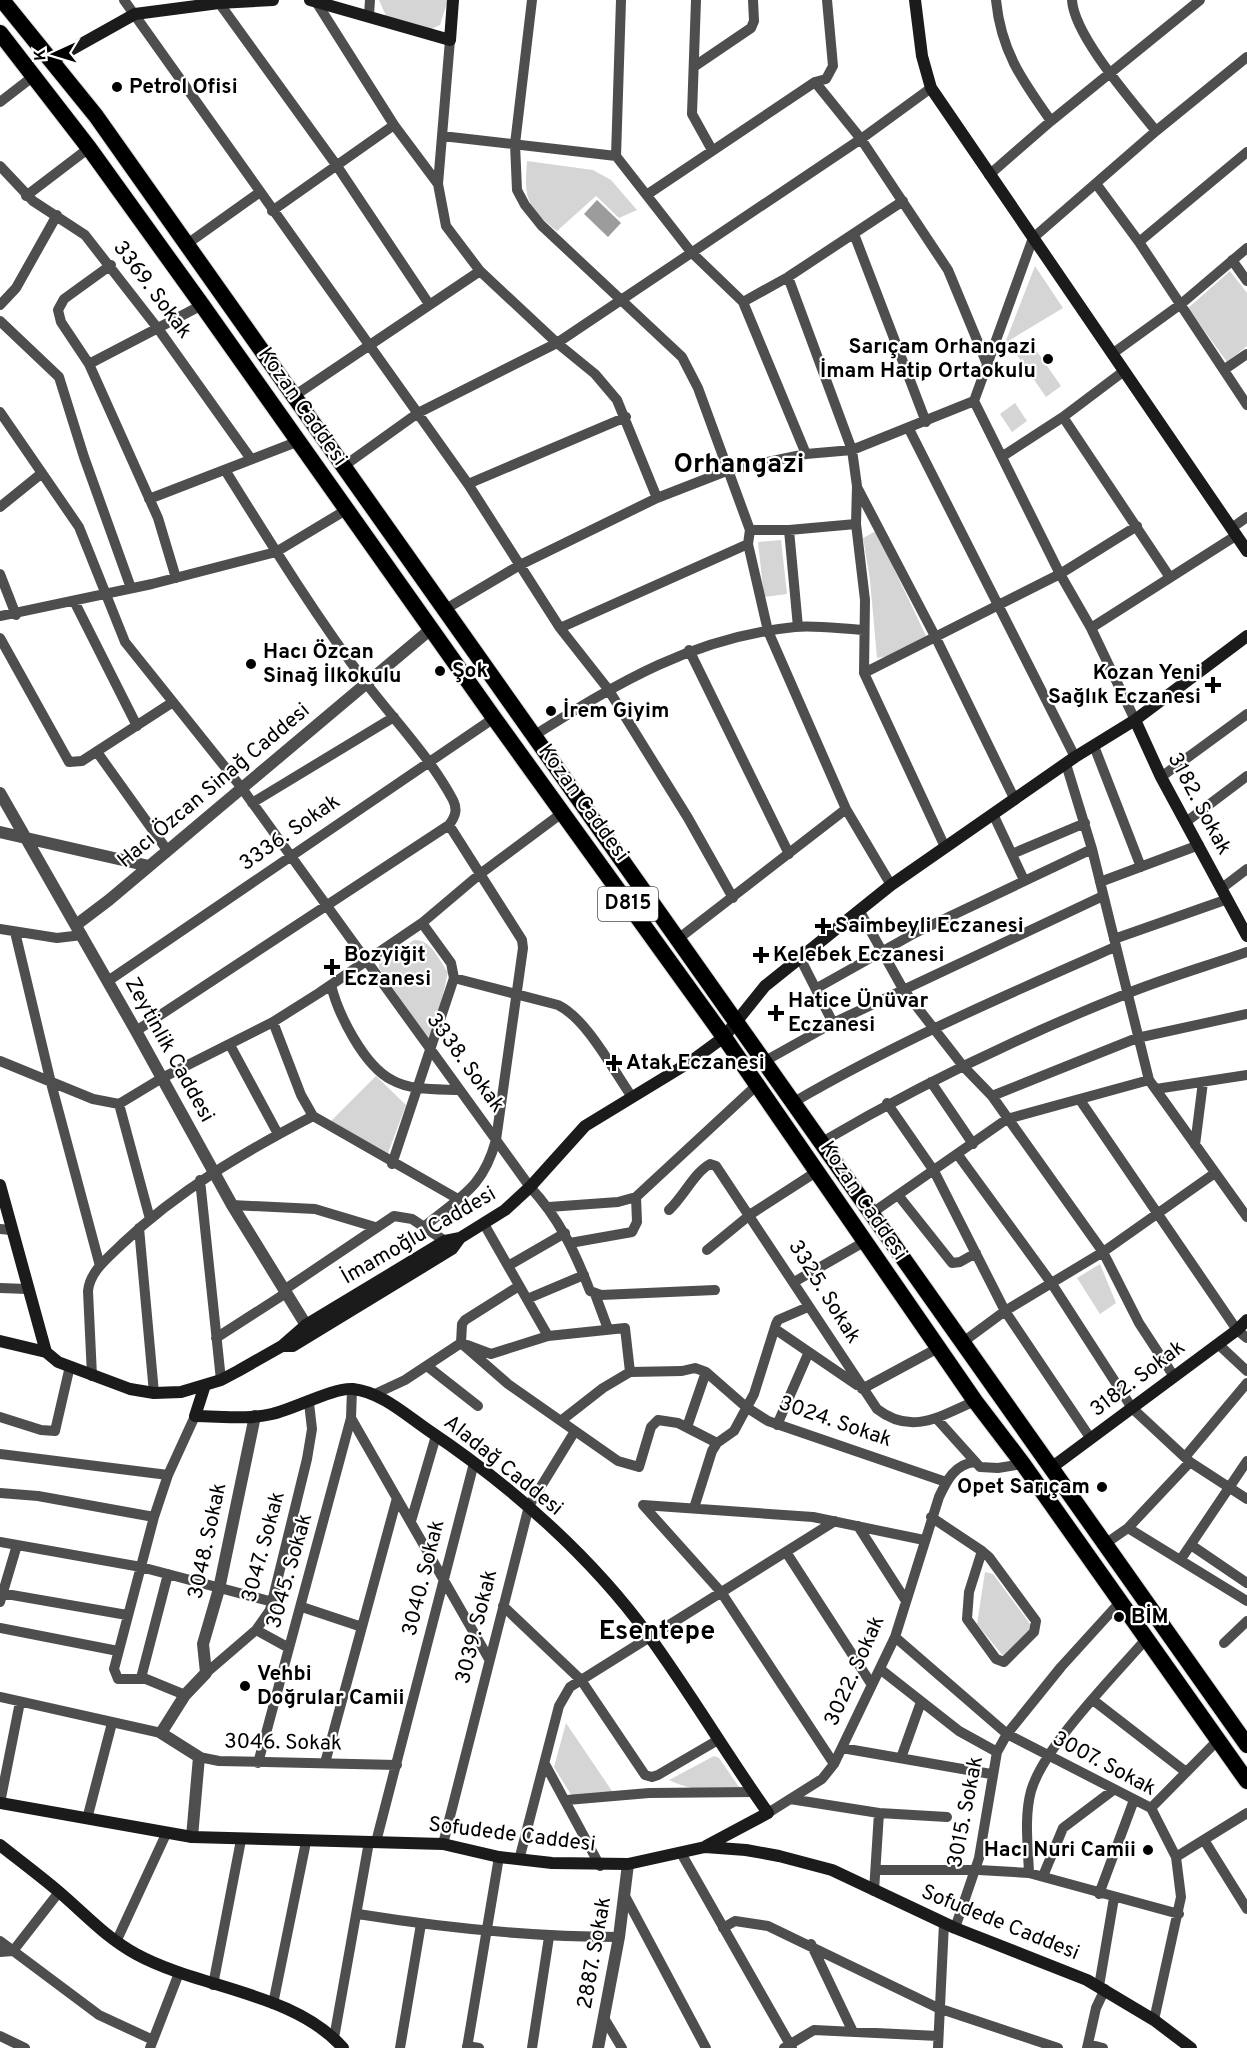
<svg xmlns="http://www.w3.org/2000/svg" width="1247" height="2048" viewBox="0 0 1247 2048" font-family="Overpass,sans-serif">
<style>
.green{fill:#d5d5d5}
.water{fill:#9c9c9c}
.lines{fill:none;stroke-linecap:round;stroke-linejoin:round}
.trunk-casing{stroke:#dbdbdb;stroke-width:18}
.minor{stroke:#4e4e4e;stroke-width:10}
.tertiary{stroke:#4e4e4e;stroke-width:12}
.secondary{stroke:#1b1b1b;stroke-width:12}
.trunk{stroke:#000;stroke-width:16}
.poi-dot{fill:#000;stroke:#fff;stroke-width:2}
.labels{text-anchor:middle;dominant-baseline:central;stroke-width:4.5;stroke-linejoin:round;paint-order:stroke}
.shield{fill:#fff;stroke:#4c4c4c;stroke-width:1.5}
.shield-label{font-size:20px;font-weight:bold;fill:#000}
.poi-label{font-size:21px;font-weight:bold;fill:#000;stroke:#fff;text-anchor:start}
.street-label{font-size:21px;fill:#000;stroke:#fff}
.district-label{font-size:27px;font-weight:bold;fill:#000;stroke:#fff}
</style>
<rect width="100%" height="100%" fill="#fff"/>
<path class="green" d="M379,0H448L440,25L429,30L386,16Z
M527,161L593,170L611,180L637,210L619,218L596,196L557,231C526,207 524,198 527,161Z
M1035,266L1063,308L1005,343Z
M1230,271L1247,293V346L1227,362L1188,308Z
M1031,343L1061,386L1046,397L1017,355Z
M1015,403L1027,421L1012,432L1000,414Z
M876,531L926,636L890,656L877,658L870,580L863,538Z
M781,540L787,594L764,597L758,542Z
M414,940C431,939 439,960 448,972L432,1044L379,968V964Z
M376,1076L406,1105L388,1153L331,1121Z
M1100,1264L1116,1303L1100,1314L1077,1278Z
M985,1572L993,1574L1033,1628L1004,1657L977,1624Z
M566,1723L614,1794L573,1798L554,1767Z
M714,1756L719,1758L739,1787C716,1793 691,1791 669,1780Z"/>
<path class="water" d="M597,200L621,223L608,237L584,214Z"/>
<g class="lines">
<defs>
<path id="trunk" d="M2,0L96,116L1247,1745
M0,33L89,148L202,305L494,718L724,1037L975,1401L1023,1464L1247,1781"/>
</defs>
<use href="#trunk" class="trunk-casing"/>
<path class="minor" d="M124,0L468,484L560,628L608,689L688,818L733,898
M217,0L337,166L429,304
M315,0L394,125
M532,0L515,144L517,190L525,205L541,225L682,357L698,388L750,530L748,544L768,631L846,809L891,885
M621,0L616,156L691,252L743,302L806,454
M696,0L692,114L712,150
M996,0C1001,51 1022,80 1051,121
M1072,0C1074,36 1133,102 1156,131
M369,15L370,0
M450,40L438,184L446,226L480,271L557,343L595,374L617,400L657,498
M695,66L751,28L754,21L753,0
M815,82L861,139L948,270L987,364
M0,102L35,75
M442,136L616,156
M0,166L33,201L85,235L159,330L251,459
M989,175L1051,121L1200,0
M1097,185L1139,242L1247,405
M648,194L815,82L826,79L833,66L827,0
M26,196L89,148
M272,211L394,125L438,184
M854,234L926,422
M1139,242L1247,152
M187,244L260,192
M1232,260L1247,281
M111,265L64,299L58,310L61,322L89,364L158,518L176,578
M788,277L852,450L857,486L856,524L865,600L864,673L945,847
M743,302L788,277L903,201
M0,305L16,288L57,215
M0,321L59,377L84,457L131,588
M1112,354L1181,304L1247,248
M89,364L202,305
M1225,369L1247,354
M294,396L480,271
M974,401L1060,574L1091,628L1135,720
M0,412L79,527L125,642L241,787L530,1187C559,1218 575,1252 590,1291L601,1295L715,1290
M1063,417L1169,576
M909,429L1075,757
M1003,456L1063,417L1124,371
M344,466L418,413L557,343L861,139L931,88
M468,484L626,417
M857,487L936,638L1015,800
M149,499L299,441
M0,507L42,473
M1233,527L1247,517
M750,530H789L856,524
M789,530L798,627
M0,574L16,615
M74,601L137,726
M444,610L520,565L657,498L729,470L806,454L852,450L974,401L1033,238L1156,131L1247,57
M0,616L152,584L276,552L346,510
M560,628L748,544
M1091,628L1237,535
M0,638L69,762L82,761L173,702
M689,650L789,854
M864,673L1060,574L1137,526
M535,735C619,682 694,637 795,627C817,625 841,629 864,630
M1094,746L1141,867
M97,752L167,850
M1066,764L1092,849L1149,1080L1247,1217
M1161,777L1247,714
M252,803L394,717
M994,816L1024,880
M1186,822L1247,776
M1012,854L1085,823
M1100,882L1199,845
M1222,888L1247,869
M859,910L903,989L963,1066L992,1096L1103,1252L1139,1323L1173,1375
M0,929L57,938L82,935
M15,932L51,1083L100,1266
M678,939L846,809
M1114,939L1225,900
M800,958L833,1023
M454,978L558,1005C587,1019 613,1070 632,1097
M108,981L494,718
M331,985C338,1014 364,1066 392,1080C411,1091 439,1089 460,1090
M817,988L915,933L1092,849
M273,1022L301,1095L313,1116L458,1199
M136,1031L449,825C455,817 458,810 453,800C430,757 395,721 366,683C315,615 270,542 225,470
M230,1045L278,1134
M0,1061L93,1099L119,1104L162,1078L273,1022L319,993L422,923L480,874L562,813
M765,1061L833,1023L1103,896
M931,1082L973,1144
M1156,1089L1247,1075
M992,1096L1137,1038L1247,1014
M1080,1100L1237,1330L1247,1338
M794,1102C897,1042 1006,995 1115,947
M887,1103L934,1171L1005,1311L1091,1439
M119,1104L150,1219
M822,1142C919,1085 1021,1036 1126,994C1165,978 1207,966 1247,952
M1195,1145L1203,1082
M958,1155L1052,1284L1132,1408L1190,1462L1247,1499
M392,1164L454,978L451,963L422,923
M200,1180L221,1380
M898,1195L952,1263L960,1262L976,1253
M232,1205L315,1209L375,1227
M549,1207L618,1202L636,1197L757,1085
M669,1210C684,1196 694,1173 710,1164L716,1166L877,1409C912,1436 940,1416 975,1401
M872,1213L1007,1119L1149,1080
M484,1224L548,1336
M425,1226C461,1196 483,1188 496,1140L523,948L522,940L449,825
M139,1228L154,1393
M0,1229L11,1230
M570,1243L632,1232L637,1222L636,1197
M707,1250L751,1214L816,1172
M508,1266L565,1233
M794,1282L864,1242
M0,1288L27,1289
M284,1290L394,1216L412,1219L445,1241
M595,1294L608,1329
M527,1299L584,1275
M775,1329L857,1385
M216,1338L286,1293
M963,1342L1005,1311L1103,1252L1215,1173
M461,1343L508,1384L618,1461L639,1467L651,1427L658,1420L678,1423L717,1443
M1218,1344L1247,1371
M467,1345L491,1354L548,1336L625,1328L630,1372
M427,1366L478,1406
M92,1376L88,1291C90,1271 108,1258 122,1244C179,1190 244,1152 313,1116
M862,1389L938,1348
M375,1394L405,1380L461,1343L462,1324L465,1320L519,1286
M0,1417L41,1430L55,1431L70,1366
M351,1418L489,1659
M936,1418L980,1467L998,1468L1023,1464
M562,1420L603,1388L630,1372L682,1371L695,1368L706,1372L746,1407L768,1421L946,1482
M777,1425L808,1354
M687,1427L706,1372
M0,1454L168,1475
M1185,1457L1247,1383
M0,1493L38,1496L154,1517
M643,1505L721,1592L834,1764
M643,1505L813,1517L924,1540
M694,1508L712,1451L717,1443L734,1431L754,1394L776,1324L778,1320L808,1307
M931,1517L982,1551L989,1557L1036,1621L1034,1632L1004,1662L996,1659L967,1619L969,1592L982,1551
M411,1521L436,1436
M858,1526L906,1601
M1128,1528L1247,1601
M0,1542L141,1567L273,1602
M1105,1544L1128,1528L1190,1462
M1191,1545L1247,1583
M786,1552L872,1685
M1181,1559L1247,1461
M0,1593L127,1615
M0,1602L17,1545
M503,1606L581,1680L645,1775L652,1777L658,1775L718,1740
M302,1607L362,1627
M0,1628L118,1651
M256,1630L289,1648
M895,1637L1007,1734L1151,1808L1176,1857L1181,1897L1154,2020
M1224,1643L1247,1621
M880,1669L959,1731L997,1752
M206,1673L256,1630L270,1610L307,1459L312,1429L309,1403
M141,1678L168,1574
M185,1695L146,1679H118L114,1669L154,1517L168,1475L195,1416
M0,1697L161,1733
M1093,1700L1186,1772
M842,1748L991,1774
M199,1757L219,1761L397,1765
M901,1758L921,1702
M258,1763L351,1418L352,1389
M325,1763L397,1498
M545,1764L600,1866
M790,1799L879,1813L947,1817
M567,1800L649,1793L754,1792
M0,1803L20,1702
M1151,1808L1218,1740
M768,1813L822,1779L834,1764L895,1637L939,1497C947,1480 955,1464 975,1462
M87,1819L112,1723
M1204,1840L1247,1909
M376,1842L474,1463
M443,1844L529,1506L575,1431
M681,1853L792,2048
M1176,1857L1247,1813
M519,1860L559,1706L570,1687L835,1521
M876,1870H979L1029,1873L1179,1914
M1029,1873C1028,1846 1024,1817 1031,1791C1044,1746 1115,1675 1147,1638
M1043,1876L1063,1828L1112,1791
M874,1891L879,1813
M1099,1894L1134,1800
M625,1896L706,2048
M358,1914C445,1928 531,1937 619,1937
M723,1928L735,1921L768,1926L938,2008L1058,2048
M955,1928L979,1858L997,1752L1007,1734L1061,1667L1121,1601
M0,1941L99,2015L153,2040
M116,1942L167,1832
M811,1944L853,2032
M0,1952L13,1951L59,1892
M213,1985L241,1840
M1099,1986L1114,1898
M273,2004L306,1842
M604,2018L622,2048
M0,2036L25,2048
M334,2038L369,1842
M1088,2044L1103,2048
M467,2046L479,2048
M150,2048L179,1973
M400,2048L421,1924
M467,2048L499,1857
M532,2048L549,1937
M784,2048L814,2030L938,2036
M938,2048L944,1923
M1087,2048L1096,2008L1105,1989"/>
<path class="tertiary" d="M0,793L136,1031L232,1205L306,1325
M0,832L149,866
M76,925L109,900L431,629
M192,1837L199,1757L161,1733L185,1695L206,1673L203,1644L219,1589L255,1416
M598,2048L619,1937L628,1864"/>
<path class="secondary" d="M310,0L450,40L453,0
M915,0L922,56L931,88L1247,551
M51,61L135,14L219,3L273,0
M1135,720L1161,777L1247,936
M0,1185L46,1352
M0,1341L46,1352L58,1362L130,1389L154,1393L181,1392L221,1380L238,1371L282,1346L306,1325L445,1241L460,1238L505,1210L530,1187L585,1126L690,1062L724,1037L765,986L891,885L1075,757L1135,720L1247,636
M282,1346H293L452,1249L460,1238
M205,1385L195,1416C220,1416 248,1420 272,1414C294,1409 335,1387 353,1389C381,1392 406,1415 428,1430C510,1485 591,1556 649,1636C691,1694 727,1755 768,1813L706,1846
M1051,1468L1237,1330L1247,1320
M0,1803L192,1837L443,1844L499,1857L552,1863L628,1864L705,1847L746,1850L779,1856L832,1870L955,1928L1087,1980L1154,2020L1191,2048
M0,1845C19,1860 39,1875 58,1891C84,1913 105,1937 136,1954C200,1989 294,1992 343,2048"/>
<use href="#trunk" class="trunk"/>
</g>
<g class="poi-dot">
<circle cx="117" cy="87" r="6"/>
<circle cx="1048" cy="359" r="6"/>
<circle cx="251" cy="664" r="6"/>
<circle cx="440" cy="671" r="6"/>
<path d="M1210 676h6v6h6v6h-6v6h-6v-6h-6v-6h6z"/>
<circle cx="551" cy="711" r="6"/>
<path d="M820 917h6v6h6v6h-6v6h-6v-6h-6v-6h6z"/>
<path d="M758 946h6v6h6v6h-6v6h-6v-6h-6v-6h6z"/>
<path d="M329 958h6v6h6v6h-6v6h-6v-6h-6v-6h6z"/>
<path d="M773 1004h6v6h6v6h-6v6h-6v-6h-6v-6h6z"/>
<path d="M611 1054h6v6h6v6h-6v6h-6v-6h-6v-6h6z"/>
<circle cx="1102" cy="1487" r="6"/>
<circle cx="1119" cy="1617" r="6"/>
<circle cx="245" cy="1686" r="6"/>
<circle cx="1148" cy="1850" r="6"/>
</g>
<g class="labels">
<rect class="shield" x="598" y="887" width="60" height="34" rx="4.5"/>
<g class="shield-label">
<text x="628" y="904">D815</text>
</g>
<g class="poi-label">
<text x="129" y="87">Petrol Ofisi</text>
<text x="1036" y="347" text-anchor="end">Sarıçam Orhangazi<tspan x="1036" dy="24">İmam Hatip Ortaokulu</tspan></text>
<text x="263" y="652">Hacı Özcan<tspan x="263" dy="24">Sinağ İlkokulu</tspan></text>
<text x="452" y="671">Şok</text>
<text x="1201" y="673" text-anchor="end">Kozan Yeni<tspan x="1201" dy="24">Sağlık Eczanesi</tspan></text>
<text x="563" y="711">İrem Giyim</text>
<text x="835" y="926">Saimbeyli Eczanesi</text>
<text x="344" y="955">Bozyiğit<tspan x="344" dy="24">Eczanesi</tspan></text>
<text x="773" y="955">Kelebek Eczanesi</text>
<text x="788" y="1001">Hatice Ünüvar<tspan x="788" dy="24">Eczanesi</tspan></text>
<text x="626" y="1063">Atak Eczanesi</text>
<text x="1090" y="1487" text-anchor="end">Opet Sarıçam</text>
<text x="1131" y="1617">BİM</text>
<text x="257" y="1674">Vehbi<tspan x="257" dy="24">Doğrular Camii</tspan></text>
<text x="1136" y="1850" text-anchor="end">Hacı Nuri Camii</text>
</g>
<g class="street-label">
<text transform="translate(152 290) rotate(53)">3369. Sokak</text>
<text transform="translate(302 407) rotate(55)">Kozan Caddesi</text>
<text transform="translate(214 786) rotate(-40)">Hacı Özcan Sinağ Caddesi</text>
<text transform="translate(583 803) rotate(54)">Kozan Caddesi</text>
<text transform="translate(1199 804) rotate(62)">3182. Sokak</text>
<text transform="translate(290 833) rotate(-35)">3336. Sokak</text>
<text transform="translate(169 1050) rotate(61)">Zeytinlik Caddesi</text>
<text transform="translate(465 1063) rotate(54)">3338. Sokak</text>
<text transform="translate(863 1201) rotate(56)">Kozan Caddesi</text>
<text transform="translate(419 1236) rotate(-30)">İmamoğlu Caddesi</text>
<text transform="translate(824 1292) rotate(58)">3325. Sokak</text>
<text transform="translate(1138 1379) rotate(-37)">3182. Sokak</text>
<text transform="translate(835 1422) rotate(19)">3024. Sokak</text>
<text transform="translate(503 1466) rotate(39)">Aladağ Caddesi</text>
<text transform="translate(208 1541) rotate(-78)">3048. Sokak</text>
<text transform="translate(264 1547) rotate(-75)">3047. Sokak</text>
<text transform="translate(290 1571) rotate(-74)">3045. Sokak</text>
<text transform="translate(424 1578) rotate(-76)">3040. Sokak</text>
<text transform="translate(477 1627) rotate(-76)">3039. Sokak</text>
<text transform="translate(855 1671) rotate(-66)">3022. Sokak</text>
<text transform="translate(283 1743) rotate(1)">3046. Sokak</text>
<text transform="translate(1104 1764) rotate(28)">3007. Sokak</text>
<text transform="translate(966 1812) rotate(-79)">3015. Sokak</text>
<text transform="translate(512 1835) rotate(7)">Sofudede Caddesi</text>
<text transform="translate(1000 1923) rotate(22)">Sofudede Caddesi</text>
<text transform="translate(595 1953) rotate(-80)">2887. Sokak</text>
</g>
<g class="district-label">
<text x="739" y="465">Orhangazi</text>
<text x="657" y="1632">Esentepe</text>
</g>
</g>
<g transform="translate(54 54) rotate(266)" stroke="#ffffff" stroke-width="4.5" paint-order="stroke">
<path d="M0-4.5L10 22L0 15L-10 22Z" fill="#000000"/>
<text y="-9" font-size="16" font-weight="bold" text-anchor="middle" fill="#000000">K</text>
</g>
</svg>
